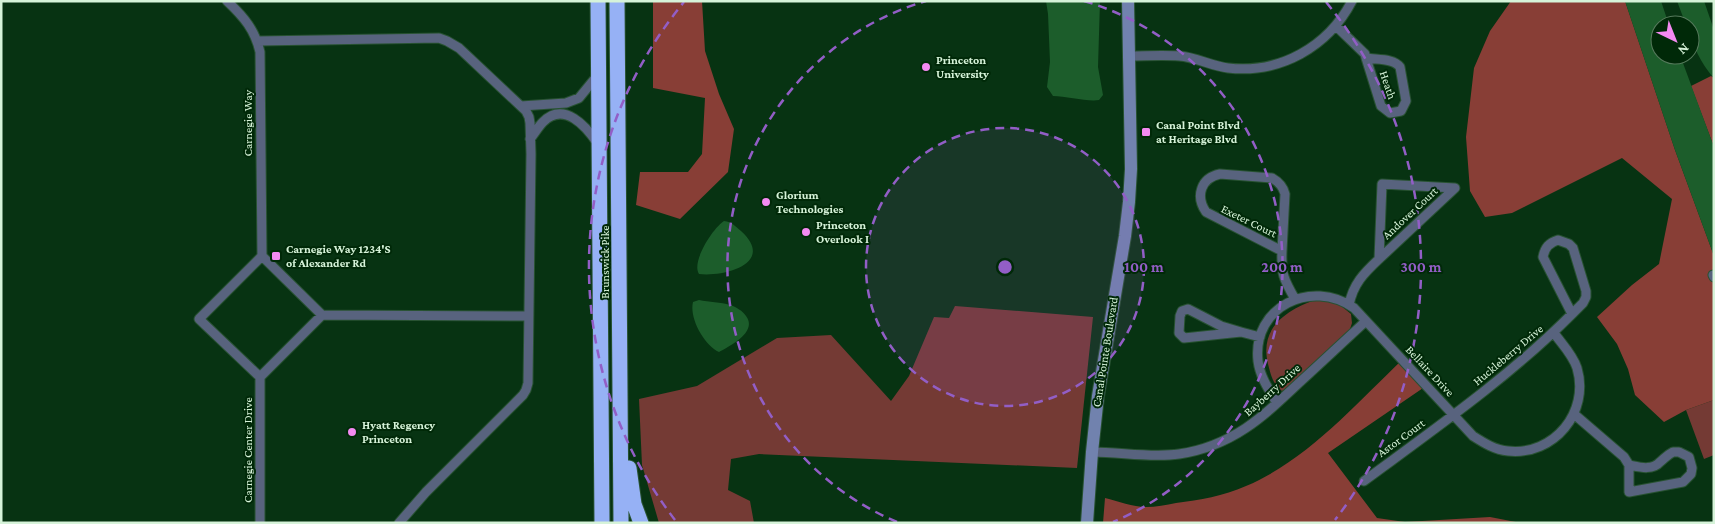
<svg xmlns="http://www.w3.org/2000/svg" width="1715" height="524" viewBox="0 0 1715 524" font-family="'Crimson Pro',serif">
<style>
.green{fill:#743a34}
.forest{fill:#883e36}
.water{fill:#1c5d2b}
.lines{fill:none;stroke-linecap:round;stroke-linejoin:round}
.street-casing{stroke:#285232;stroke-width:11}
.secondary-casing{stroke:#285232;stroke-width:14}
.highway-casing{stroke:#285232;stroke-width:17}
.street{stroke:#58637e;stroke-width:9}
.secondary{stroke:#7182ae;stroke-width:12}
.highway{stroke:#96b1f5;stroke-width:15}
.ring{fill:none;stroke:#925ec6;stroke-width:2.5;stroke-dasharray:9 6}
.poi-dot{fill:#f38af1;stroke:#002908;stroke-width:2}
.labels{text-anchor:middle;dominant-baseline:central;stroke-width:4;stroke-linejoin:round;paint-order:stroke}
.poi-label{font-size:12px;font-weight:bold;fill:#d6f3d9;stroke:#002908;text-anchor:start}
.street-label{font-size:12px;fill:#d6f3d9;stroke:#002908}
.centre{fill:#925ec6;stroke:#002908;stroke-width:2.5}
.ring-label{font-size:15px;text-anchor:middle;font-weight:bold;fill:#925ec6;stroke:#002908;stroke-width:4;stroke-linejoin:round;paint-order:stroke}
</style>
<rect width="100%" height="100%" fill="#073312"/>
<path class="green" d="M1317,299L1340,305L1351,314L1352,323L1350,329L1289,387L1282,391C1272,383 1271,375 1268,364C1259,327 1287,310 1317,299Z
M955,306L1093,317L1077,468L759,454L731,459L728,490L750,501L754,523H659L642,465L639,399L697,386L777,338L831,335L891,401L909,376L934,317L949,318Z
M1714,400V455L1704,459L1686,410Z"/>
<path class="forest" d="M653,1H702L705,51L719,94L734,129L728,172L680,219L636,205L640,172H688L702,154L705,98L653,88Z
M1511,1H1625L1675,150L1714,256V400L1686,410L1664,422L1635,395L1628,369L1617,344L1597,317L1632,285L1659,264L1672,199L1622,158L1512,213L1485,217L1470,191L1466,137L1474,68L1490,31Z
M1711,76L1714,78V147L1691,86Z
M1402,360L1426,386L1328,453L1377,518L1405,522L1490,517L1521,523H1103L1105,498C1118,501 1133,507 1146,507C1156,507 1166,505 1176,503C1200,500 1223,496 1246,486C1306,461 1356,404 1402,360Z"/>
<path class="water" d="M1046,1H1100L1098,67L1103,95L1099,100C1088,102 1066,96 1053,96L1047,87L1050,62L1048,14Z
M1625,1H1661L1669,25H1660V55H1680L1714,147V256L1675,150Z
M1677,1H1704L1714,30V78C1702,65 1690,43 1690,25H1686Z
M724,221C732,222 735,226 741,231C776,263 725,277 699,274C691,262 713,228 724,221Z
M699,300C709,302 721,302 730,305C736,307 743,311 746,316C758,332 730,346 719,352C704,345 689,318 693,302Z"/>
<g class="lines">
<defs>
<path id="street" d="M227,1C244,17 255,30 260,52L262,256
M1336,26L1365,54L1366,58
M258,41L439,38L447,41L459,48L526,111L529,117L530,123L531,154L528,383L526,390L523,395L426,492L399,523
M1129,56C1145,56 1163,55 1179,56C1196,57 1211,66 1228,68C1280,74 1328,47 1352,1
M1366,58C1377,60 1393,58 1400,67L1406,101L1401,111L1390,113L1381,106Z
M521,106L566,103L579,98L597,76
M530,139C535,133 538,127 543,122C564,101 586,126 598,144
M1220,174L1272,178C1279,182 1283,186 1285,194L1282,251L1206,212C1195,196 1201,178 1220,174Z
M1382,184L1455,188L1379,259Z
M1558,240L1569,244L1573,248L1586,291V297L1583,303L1572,314L1543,257C1545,247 1549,243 1558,240Z
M1282,251C1281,274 1284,280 1295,299
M1713,275L1714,277
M1349,305C1353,284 1364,273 1379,259
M1188,309L1221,326L1241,332L1184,338L1179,333L1180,316L1182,311Z
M322,315L528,316
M1241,332L1260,337
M260,377L199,319L262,256
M1277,403C1269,390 1260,377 1258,361C1252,307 1311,278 1354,308L1473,436C1484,443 1495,450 1508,451C1554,456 1590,412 1577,368C1573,355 1562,344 1554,333
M1574,414L1624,457L1629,465
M1092,452C1121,452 1151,458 1179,454C1233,446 1264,416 1301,381C1323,361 1344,341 1366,321
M1673,452H1679L1689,457L1692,468L1691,474L1683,482L1629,492V465C1639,467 1652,471 1660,462C1665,458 1667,455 1673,452Z
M1364,481C1436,428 1509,377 1572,314
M260,523V377L322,315L262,256"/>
<path id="secondary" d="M1087,523L1092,452L1098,396L1125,236L1129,202L1131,169L1128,1"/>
<path id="highway" d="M598,1L602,523
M617,1L621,523
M629,468L634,504L641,523"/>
</defs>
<use href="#street" class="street-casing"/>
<use href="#secondary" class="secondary-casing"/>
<use href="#highway" class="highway-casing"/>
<use href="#street" class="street"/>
<use href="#secondary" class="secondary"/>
<use href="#highway" class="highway"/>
</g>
<circle cx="1005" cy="267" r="139" fill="#925ec6" fill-opacity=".12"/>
<g class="ring">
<circle cx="1005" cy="267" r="139"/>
<path d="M897 522A277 277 0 0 1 926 1M1084 1A277 277 0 0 1 1113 522"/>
<path d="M675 520A416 416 0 0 1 684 2M1326 2A416 416 0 0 1 1335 520"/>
</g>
<g class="poi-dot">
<circle cx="926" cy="67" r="5"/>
<rect x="1141" y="127" width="10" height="10" rx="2.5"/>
<circle cx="766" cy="202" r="5"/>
<circle cx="806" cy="232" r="5"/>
<rect x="271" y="251" width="10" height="10" rx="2.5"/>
<circle cx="352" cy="432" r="5"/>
</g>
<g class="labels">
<g class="poi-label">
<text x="936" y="60">Princeton<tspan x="936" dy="14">University</tspan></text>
<text x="1156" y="125">Canal Point Blvd<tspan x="1156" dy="14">at Heritage Blvd</tspan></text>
<text x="776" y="195">Glorium<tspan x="776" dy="14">Technologies</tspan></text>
<text x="816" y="225">Princeton<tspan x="816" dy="14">Overlook I</tspan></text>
<text x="286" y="249">Carnegie Way 1234'S<tspan x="286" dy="14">of Alexander Rd</tspan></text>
<text x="362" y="425">Hyatt Regency<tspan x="362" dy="14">Princeton</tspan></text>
</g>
<g class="street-label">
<text transform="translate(1388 85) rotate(71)">Heath</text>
<text transform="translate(248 123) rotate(-90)">Carnegie Way</text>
<text transform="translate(1410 213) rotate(-43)">Andover Court</text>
<text transform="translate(1249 221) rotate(26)">Exeter Court</text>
<text transform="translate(605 262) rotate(-90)">Brunswick Pike</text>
<text transform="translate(1105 352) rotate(-81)">Canal Pointe Boulevard</text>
<text transform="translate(1508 355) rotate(-40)">Huckleberry Drive</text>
<text transform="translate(1430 371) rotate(47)">Bellaire Drive</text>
<text transform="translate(1272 390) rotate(-42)">Bayberry Drive</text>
<text transform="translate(1401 438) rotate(-36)">Astor Court</text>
<text transform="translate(248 450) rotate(-90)">Carnegie Center Drive</text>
</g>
</g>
<circle cx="1005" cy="267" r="8" class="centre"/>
<g class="ring-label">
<text x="1144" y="272">100 m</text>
<text x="1282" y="272">200 m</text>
<text x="1421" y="272">300 m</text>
</g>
<rect width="1715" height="524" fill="none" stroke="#d6f3d9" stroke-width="5"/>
<g transform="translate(1675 40) rotate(137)"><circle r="24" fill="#002908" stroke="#567a5c"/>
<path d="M0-4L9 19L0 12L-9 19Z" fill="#f38af1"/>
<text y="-8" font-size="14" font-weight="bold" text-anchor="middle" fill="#d6f3d9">N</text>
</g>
</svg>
